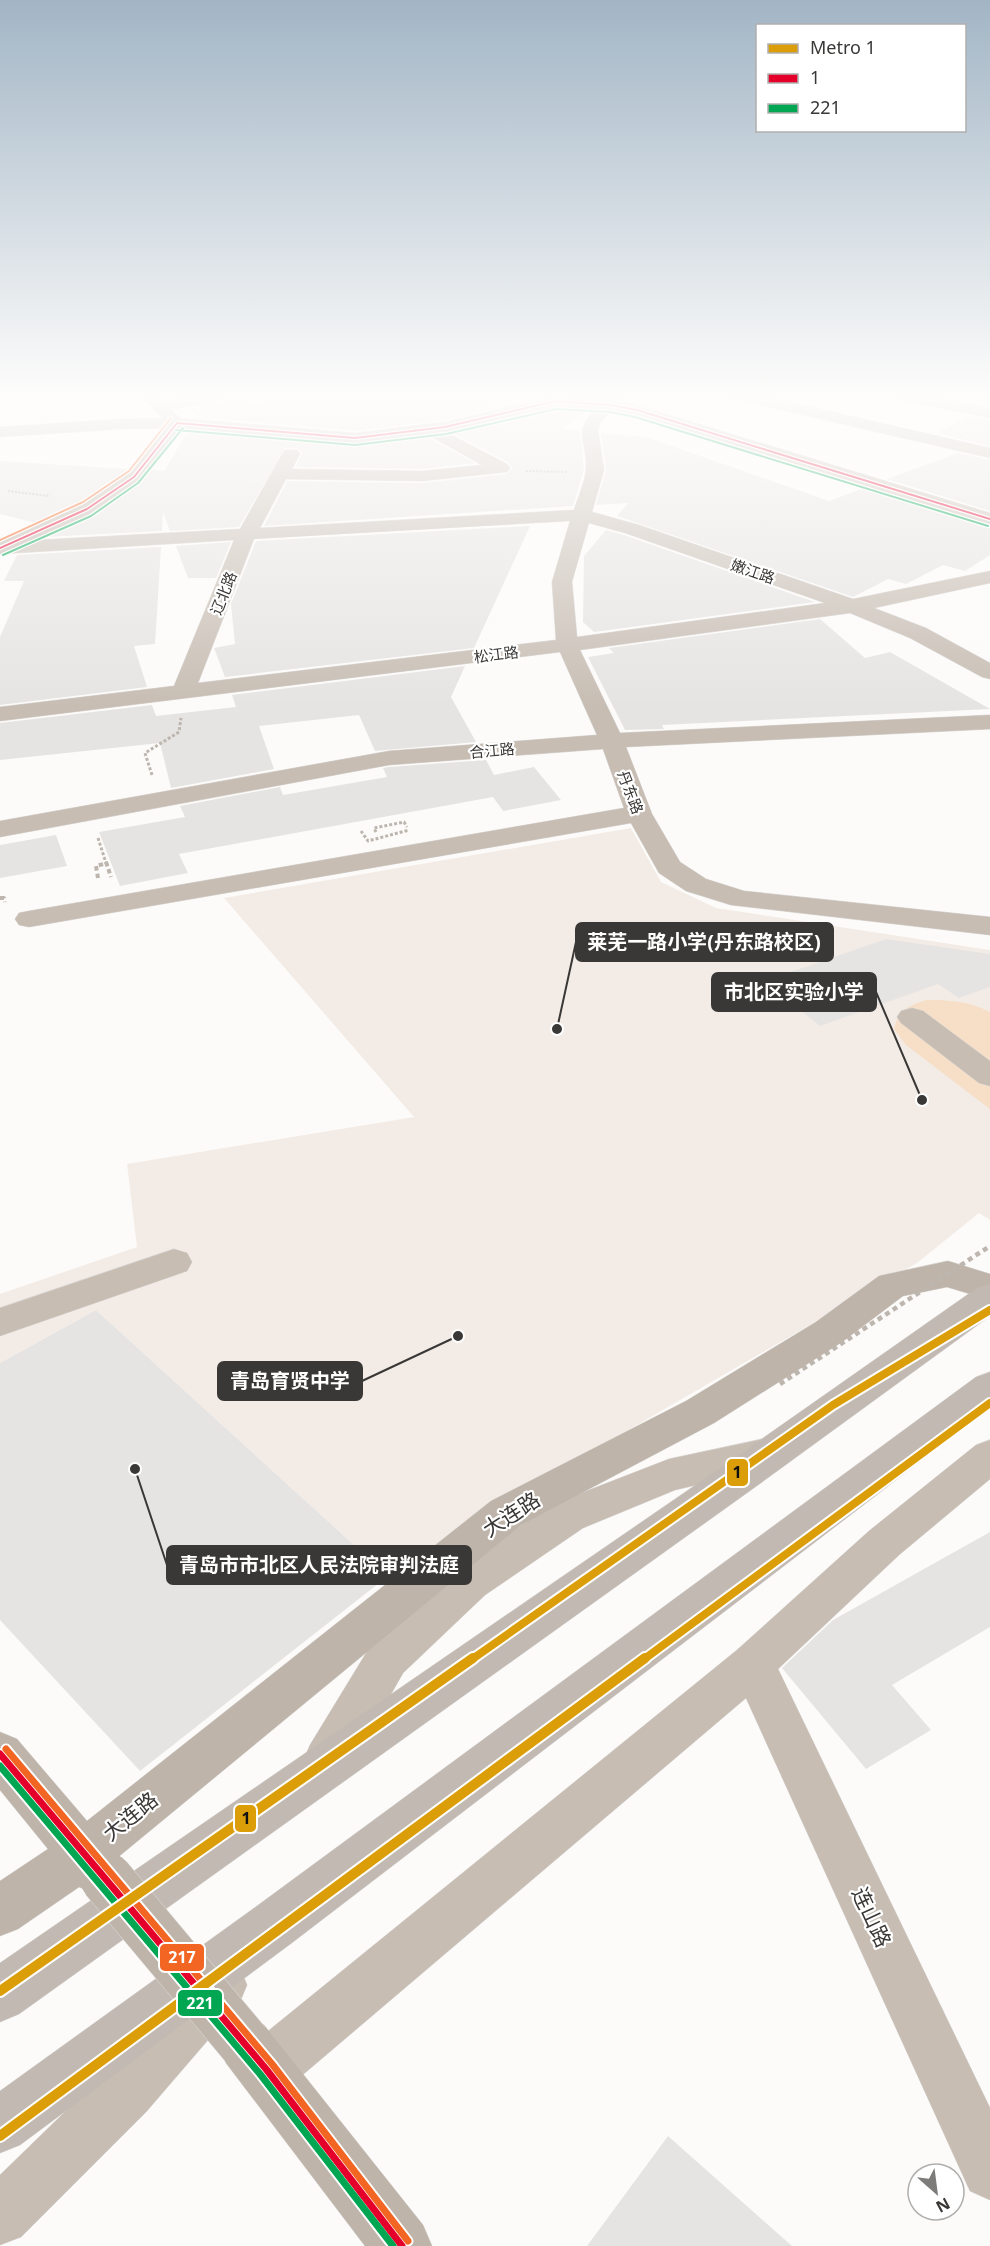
<svg xmlns="http://www.w3.org/2000/svg" width="990" height="2246" viewBox="0 0 990 2246" font-family="'Noto Sans','Noto Sans SC',sans-serif">
<style>
.built{fill:#f3ece6}
.green{fill:#f6dec7}
.building{fill:#e6e4e2}
.lines{fill:none;stroke-linecap:round;stroke-linejoin:round}
.minor-casing{stroke:#d9d8d7;stroke-width:1}
.major-casing{stroke:#d9d8d7;stroke-width:1}
.highway-casing{stroke:#d9d8d7;stroke-width:1}
.path-far2{stroke:#bdb6af;stroke-width:2;stroke-dasharray:2 1.5;stroke-linecap:butt}
.path-far1{stroke:#bdb6af;stroke-width:3;stroke-dasharray:3 2;stroke-linecap:butt}
.path{stroke:#bdb6af;stroke-width:4;stroke-dasharray:4.5 3;stroke-linecap:butt}
.minor{fill:#c7bdb3;fill-rule:evenodd}
.major{fill:#beb4a9;fill-rule:evenodd}
.highway{fill:#c2bab2;fill-rule:evenodd}
.major-bridge-casing{stroke:#d9d8d7;stroke-width:53;stroke-linecap:butt}
.path-bridge-far1{stroke:#bdb6af;stroke-width:3;stroke-dasharray:3 2;stroke-linecap:butt}
.path-bridge{stroke:#bdb6af;stroke-width:4.5;stroke-dasharray:5 4;stroke-linecap:butt}
.major-bridge{stroke:#beb4a9;stroke-width:52}
.bus-1-far1-casing{stroke:#fff;stroke-width:4.5}
.bus-1-casing{stroke:#fff;stroke-width:11}
.bus-2-far1-casing{stroke:#fff;stroke-width:4.5}
.bus-2-casing{stroke:#fff;stroke-width:11}
.bus-3-far1-casing{stroke:#fff;stroke-width:4.5}
.bus-3-casing{stroke:#fff;stroke-width:11}
.bus-1-far1{stroke:#e4002b;stroke-width:2}
.bus-1{stroke:#e4002b;stroke-width:7}
.bus-2-far1{stroke:#00a651;stroke-width:2}
.bus-2{stroke:#00a651;stroke-width:7}
.bus-3-far1{stroke:#f26522;stroke-width:2}
.bus-3{stroke:#f26522;stroke-width:7}
.metro-1-far1-casing{stroke:#fff;stroke-width:12}
.metro-1-casing{stroke:#fff;stroke-width:14}
.metro-1-far1{stroke:#db9e08;stroke-width:8}
.metro-1{stroke:#db9e08;stroke-width:10}
.labels{text-anchor:middle;dominant-baseline:central;stroke-width:4.5;stroke-linejoin:round;paint-order:stroke}
.far-street-label{font-size:15px;fill:#3a3836;stroke:#fff}
.near-street-label{font-size:21px;fill:#3a3836;stroke:#fff}
.leader{fill:none;stroke:#3a3836;stroke-width:2}
.callout-dot{fill:#3a3836;stroke:#fff;stroke-width:2}
.callout{fill:#3a3836;stroke:#3a3836;stroke-width:2}
.callout-label{font-size:20px;text-anchor:middle;font-weight:bold;fill:#fff}
.line-badge{stroke:#fff;stroke-width:2}
.badge-label{font-size:16px;text-anchor:middle;font-weight:bold;fill:#fff}
.pale-badge-label{font-size:16px;text-anchor:middle;font-weight:bold;fill:#111}
</style>
<rect width="100%" height="100%" fill="#fdfbf9"/>
<path class="built" d="M631,828L661,882L716,908L990,950V1220L979,1213L917,1263L504,1502L388,1576L96,1310L0,1363V1294L137,1247L127,1164L414,1117L224,898Z"/>
<path class="green" d="M926,1000C950,1000 968,1001 990,1012V1109L906,1045L894,1029C898,1010 908,1006 926,1000Z"/>
<path class="building" d="M294,393H484L485,404L496,408L445,420L355,431L196,417L203,405L229,400L236,396L256,403Z
M576,410L588,411L561,429L580,431L584,469L573,506L264,526L287,481L422,483L507,474L512,468L508,462L452,433L520,417Z
M968,416L990,420V446L937,433Z
M188,431L355,445L426,436L475,463L422,469L296,467L302,453L297,448H285L239,527L170,531L163,512L162,531L44,537L95,515L141,483L151,470L164,471Z
M601,433L646,437L829,501L864,488L990,527V555L965,571L943,565L906,584L888,579L853,597L617,516L628,503L596,505L606,470Z
M958,453L990,460V511L887,479Z
M0,461L129,469L79,503L31,525L32,522L0,514Z
M530,526L474,648L225,677L214,648L235,644L231,604L256,541Z
M606,530L624,535L815,602L594,632L583,622L584,556Z
M231,542L216,578H188L176,546Z
M161,547L155,644L134,646L147,687L0,705V637L24,581H4L17,555Z
M820,619L865,658L890,652L990,709L662,725L664,729L625,730L588,657L614,653L609,648Z
M465,666L451,697L476,742L375,751L359,715L259,726L274,769L171,788L160,743L0,760V723L152,705L156,716L236,707L232,695Z
M486,760L494,775L534,767L561,800L503,811L493,797L179,854L188,873L120,886L99,832L185,817L180,806L280,787L283,795L387,777L383,768L389,767Z
M56,835L67,866L0,878V845Z
M886,939L990,954V987L959,998L938,984L820,1026L765,981Z
M96,1310L388,1576L140,1771L0,1620V1363Z
M990,1532V1627L892,1685L931,1730L866,1769L782,1668L833,1620Z
M668,2136L792,2246H587Z"/>
<g class="lines">
<defs>
<path id="minor" d="M205,393H237L229,398L159,412L151,407L153,404Z
M613,393H630L622,402L643,407L990,513V525L634,414L613,410L600,423L598,431L604,470L592,512L639,525L853,599L990,571V583L874,608L926,628L990,663V679L982,677L910,638L850,613L580,650L620,733L990,715V729L626,747L652,814L680,862L706,879L744,891L990,917V935L731,905L686,891L659,873L631,823L29,927L19,925L15,919L19,913L29,911L624,808L603,749L389,765L0,837V821L389,751L597,735L560,652L0,721V707L174,686L234,540L0,554V542L240,529L282,454L285,450H297L300,454L292,469L422,471L482,465L426,434L355,443L177,428L121,429L0,437V427L121,419L177,418L355,433L445,422L556,396L606,399ZM556,406L596,409C571,433 588,441 586,469C585,482 578,497 574,510L260,528L286,479L422,481L507,472L510,468L507,464L446,432ZM570,521L552,582L556,640L198,683L254,539ZM589,523L625,533L825,603L577,637L572,582Z
M721,393H750L990,448V458L729,398Z
M881,393H913L990,408V418L889,398Z
M912,1008L923,1011L990,1061V1086L979,1083L901,1023L897,1017L901,1011Z
M174,1249L187,1253L192,1262L187,1271L0,1336V1308Z
M772,1437L786,1442L792,1453L786,1464L675,1490L583,1528L485,1595L403,1673L344,1777L327,1783L310,1777L303,1761L310,1745L371,1645L455,1569L553,1504L669,1459Z
M990,1440V1479L899,1555L778,1669L990,2108V2200L970,2191L746,1698L286,2089L266,2097L246,2089L238,2069L246,2049L737,1650L869,1531L976,1445Z
M220,1958L239,1966L247,1985L239,2004L146,2112L21,2237L0,2245V2175L106,2072L201,1966Z"/>
<path id="major" d="M137,393H154L185,423L140,481L94,513L0,554V541L80,505L128,473L168,423Z
M948,1261L990,1274V1300L947,1287L903,1296L842,1342L714,1423L521,1525L117,1858L122,1870L115,1887L97,1894L79,1887L18,1929L0,1936V1881L48,1849L0,1790V1732L17,1739L87,1821L491,1501L686,1401L816,1322L879,1276Z
M245,2017L264,2025L423,2225L432,2246H365L226,2063L218,2044L226,2025Z"/>
<path id="highway" d="M990,1284V1316L758,1485L19,2014L0,2022V1963L729,1462L977,1288Z
M990,1372V1408L293,1942L20,2145L0,2153V2091L257,1906L976,1377Z"/>
</defs>
<use href="#minor" class="minor-casing"/>
<use href="#major" class="major-casing"/>
<use href="#highway" class="highway-casing"/>
<path class="path-far2" d="M526,471L567,472
M8,491L50,496"/>
<path class="path-far1" d="M152,775L145,753L179,732L181,718
M376,832L374,828L404,822L407,827
M98,838L106,863"/>
<path class="path" d="M106,862L111,877
M98,878L96,866L107,863
M0,898H4L5,902"/>
<use href="#minor" class="minor"/>
<use href="#major" class="major"/>
<use href="#highway" class="highway"/>
<defs>
<path id="major-bridge" d="M106,1878L245,2044"/>
</defs>
<use href="#major-bridge" class="major-bridge-casing"/>
<path class="path-bridge-far1" d="M361,831L368,841L409,830"/>
<path class="path-bridge" d="M780,1384L990,1246"/>
<use href="#major-bridge" class="major-bridge"/>
<defs>
<path id="bus-1-far1" d="M177,423L355,438L445,427L556,401L611,405L637,410L990,519
M0,548L87,509L134,477L177,423"/>
<path id="bus-1" d="M0,1754L266,2069L402,2246"/>
<path id="bus-2-far1" d="M176,430L355,445L446,434L556,409L610,412L635,417L988,526
M3,555L91,516L138,483L183,428"/>
<path id="bus-2" d="M0,1766L260,2074L393,2246"/>
<path id="bus-3-far1" d="M0,540L83,502L129,471L171,418"/>
<path id="bus-3" d="M6,1749L272,2064L408,2241"/>
</defs>
<use href="#bus-1-far1" class="bus-1-far1-casing"/>
<use href="#bus-1" class="bus-1-casing"/>
<use href="#bus-2-far1" class="bus-2-far1-casing"/>
<use href="#bus-2" class="bus-2-casing"/>
<use href="#bus-3-far1" class="bus-3-far1-casing"/>
<use href="#bus-3" class="bus-3-casing"/>
<use href="#bus-1-far1" class="bus-1-far1"/>
<use href="#bus-1" class="bus-1"/>
<use href="#bus-2-far1" class="bus-2-far1"/>
<use href="#bus-2" class="bus-2"/>
<use href="#bus-3-far1" class="bus-3-far1"/>
<use href="#bus-3" class="bus-3"/>
<defs>
<path id="metro-1-far1" d="M471,1660L833,1405L990,1310
M643,1660L990,1403"/>
<path id="metro-1" d="M0,1991L473,1658
M0,2136L645,1658"/>
</defs>
<use href="#metro-1-far1" class="metro-1-far1-casing"/>
<use href="#metro-1" class="metro-1-casing"/>
<use href="#metro-1-far1" class="metro-1-far1"/>
<use href="#metro-1" class="metro-1"/>
</g>
<linearGradient id="sky" x2="0" y2="1"><stop stop-color="#a2b5c5"/><stop offset="0.56" stop-color="#fefdfc"/><stop offset="1" stop-color="#fefdfc" stop-opacity="0"/></linearGradient>
<rect width="990" height="707" fill="url(#sky)"/>
<g class="labels">
<g class="far-street-label">
<text transform="translate(753 571) rotate(19)">嫩江路</text>
<text transform="translate(223 593) rotate(-68)">辽北路</text>
<text transform="translate(496 654) rotate(-7)">松江路</text>
<text transform="translate(492 750) rotate(-5)">合江路</text>
<text transform="translate(631 792) rotate(69)">丹东路</text>
</g>
<g class="near-street-label">
<text transform="translate(511 1514) rotate(-33)">大连路</text>
<text transform="translate(130 1816) rotate(-39)">大连路</text>
<text transform="translate(872 1917) rotate(65)">连山路</text>
</g>
</g>
<path class="leader" d="M557 1029L576 942M922 1100L876 992M458 1336L362 1381M135 1469L167 1565"/>
<g class="callout-dot">
<circle cx="557" cy="1029" r="6"/>
<circle cx="922" cy="1100" r="6"/>
<circle cx="458" cy="1336" r="6"/>
<circle cx="135" cy="1469" r="6"/>
</g>
<g class="callout">
<rect x="576" y="923" width="257" height="38" rx="6"/>
<rect x="712" y="973" width="164" height="38" rx="6"/>
<rect x="218" y="1362" width="144" height="38" rx="6"/>
<rect x="167" y="1546" width="304" height="38" rx="6"/>
</g>
<g class="callout-label">
<text x="704" y="949">莱芜一路小学(丹东路校区)</text>
<text x="794" y="999">市北区实验小学</text>
<text x="290" y="1388">青岛育贤中学</text>
<text x="319" y="1572">青岛市市北区人民法院审判法庭</text>
</g>
<g class="line-badge">
<rect x="726" y="1458" width="23" height="29" rx="6" fill="#db9e08"/>
<rect x="234" y="1804" width="23" height="29" rx="6" fill="#db9e08"/>
<rect x="159" y="1943" width="46" height="29" rx="6" fill="#f26522"/>
<rect x="177" y="1989" width="46" height="28" rx="6" fill="#00a651"/>
</g>
<g class="badge-label">
<text x="182" y="1963">217</text>
<text x="200" y="2009">221</text>
</g>
<g class="pale-badge-label">
<text x="737" y="1478">1</text>
<text x="246" y="1824">1</text>
</g>
<rect x="756" y="24" width="210" height="108" fill="#ffffff" stroke="#b0afaf" stroke-width="1.5"/>
<rect x="768" y="44" width="30" height="9" fill="#db9e08" stroke="#b0afaf" stroke-width="1.5"/>
<text x="810" y="54" font-size="18" fill="#3a3836">Metro 1</text>
<rect x="768" y="74" width="30" height="9" fill="#e4002b" stroke="#b0afaf" stroke-width="1.5"/>
<text x="810" y="84" font-size="18" fill="#3a3836">1</text>
<rect x="768" y="104" width="30" height="9" fill="#00a651" stroke="#b0afaf" stroke-width="1.5"/>
<text x="810" y="114" font-size="18" fill="#3a3836">221</text>
<g transform="translate(936 2192) rotate(152)"><circle r="28" fill="#ffffff" stroke="#b0afaf" stroke-width="1.5"/>
<path d="M0-4.5L10 22L0 15L-10 22Z" fill="#7e7c7a"/>
<text y="-9" font-size="16" font-weight="bold" text-anchor="middle" fill="#3a3836">N</text>
</g>
</svg>
